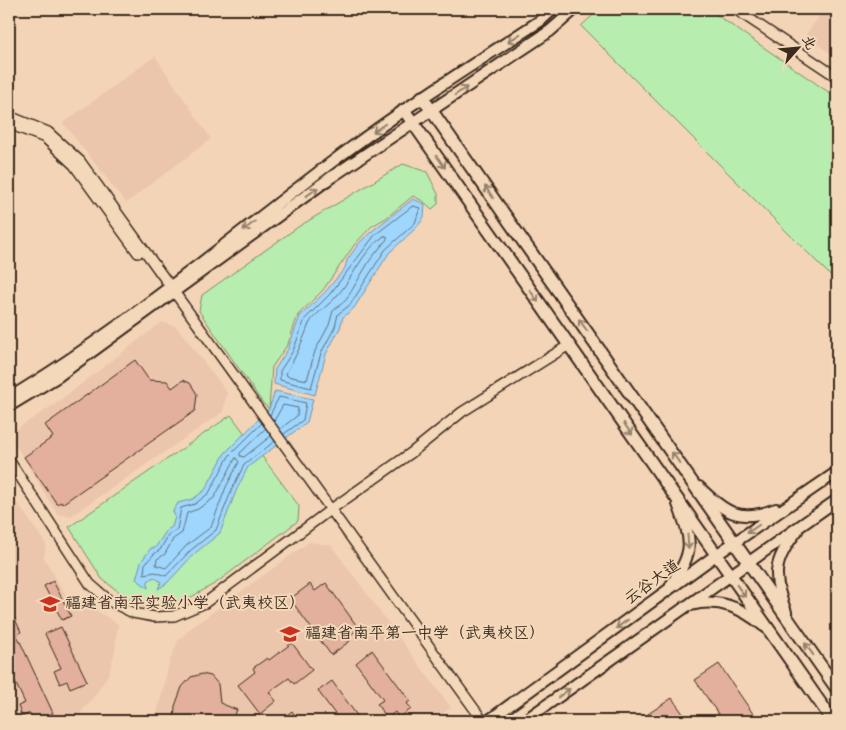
<svg xmlns="http://www.w3.org/2000/svg" width="846" height="730" viewBox="0 0 846 730" font-family="Dekko,'LXGW WenKai TC',sans-serif">
<style>
.built{fill:#ebc6ac}
.green{fill:#b7edaf;stroke:#798c66}
.water{fill:#9ed6fe;stroke:#7691a4}
.lines{fill:none;stroke-linecap:round;stroke-linejoin:round}
.shore{stroke:#636f78;stroke-width:1}
.building{fill:#e2b09c;stroke:#3b2a1e}
.tertiary-casing{stroke:#3b2a1e;stroke-width:12}
.secondary-casing{stroke:#3b2a1e;stroke-width:14}
.primary-casing{stroke:#3b2a1e;stroke-width:15}
.tertiary{stroke:#f3d8ba;stroke-width:9}
.secondary{stroke:#f3d8ba;stroke-width:10}
.primary{stroke:#f3d8ba;stroke-width:11}
.oneway{stroke:#97816c}
.labels{text-anchor:middle;dominant-baseline:central;stroke-width:4;stroke-linejoin:round;paint-order:stroke}
.street-label{font-size:16px;fill:#3b2a1e;stroke:#f3d8ba}
.poi-label{font-size:16px;fill:#3b2a1e;stroke:#f3d8ba;text-anchor:start}
</style>
<rect width="100%" height="100%" fill="#f4d4b7"/>
<filter id="ink" filterUnits="userSpaceOnUse"><feTurbulence type="fractalNoise" baseFrequency=".02" numOctaves="2"/><feDisplacementMap in="SourceGraphic" scale="10" xChannelSelector="R" yChannelSelector="G"/><feConvolveMatrix kernelMatrix="1 2 1 2 8 2 1 2 1" color-interpolation-filters="sRGB"/></filter>
<g filter="url(#ink)">
<path class="built" d="M824,9H837V58L805,36Z
M155,56L211,139L126,203L63,123Z
M162,322L177,327L227,392L223,412L71,516L57,514L13,441L15,430L55,404Z
M9,491L46,544L44,558L66,595L84,597L97,611L118,624L115,651L109,673L96,694L74,721H9Z
M309,542L331,545L451,708L431,721H155L170,660L178,641L191,628Z"/>
<path class="green" d="M600,9H708L837,98V282L581,26Z
M403,164L427,172L438,194V204L432,209L423,201L413,196L386,218L372,226L355,244L323,290L298,315L288,344L272,367L269,409L262,402L199,311L202,295L298,227Z
M231,415L299,506L298,521L216,583L186,600L151,607L135,604L102,579L69,527Z"/>
<path class="water" d="M413,199L425,204L424,217L418,226L389,253L354,308L343,317L340,328L326,354L315,395L274,384L275,369L288,349L300,316L326,291L345,268L347,260L360,242L372,231Z
M275,391L313,399L307,422L248,467L236,491L220,533L194,554L167,583L158,589L161,582L154,577L148,581V588L136,579L141,562L151,548H155L167,530L172,527L175,517L173,511L178,503L193,499L205,490L225,453L269,409Z"/>
<g class="lines">
<path class="shore" d="M413,206L420,208L415,223L385,250L350,305L338,314L335,327L321,353L311,388L280,380V371L293,351L305,319L330,294L375,235Z
M384,236H387V239L370,260L346,300L333,311L329,325L315,351L307,380L287,376L286,373C297,355 302,342 309,324C314,314 327,307 334,299C353,280 361,251 384,236Z
M270,415L279,397L306,403L303,420L284,434
M274,421L283,405L298,408L297,416L280,429
M262,423L229,456L209,493L195,504L181,508L177,530L169,534L160,550L154,554L145,564L144,574L155,572L166,576L191,550L216,530L232,489L244,465L275,441
M266,428L240,453V456L244,457L271,436
M236,458L239,462L226,487L211,527L187,545L166,568L156,565L157,559L165,554L173,539L182,533L187,513L198,509L214,498Z"/>
</g>
<path class="building" d="M135,360L149,380L167,381L172,388L183,380L190,383L197,394L195,411L62,504L61,502L57,504L24,457L53,437L45,425Z
M53,581L71,616L62,620L44,586Z
M326,583L359,629L347,637L350,641L331,655L290,599L310,584L315,591Z
M9,606L21,632L17,635L53,713L37,721H34L30,713L22,717L18,706L25,703L9,669Z
M61,627L87,681L70,688L67,681L60,684L54,671L61,668L45,634Z
M292,643L312,670L294,684L289,678L269,692L276,701L260,714L238,685L255,672L253,668L267,658L269,660Z
M372,650L410,701L407,703L411,709L399,718L395,712L387,718L377,704L383,700L356,663Z
M719,664L758,721H723L695,680Z
M202,674L211,676L218,684L220,703L237,710L232,721H174L175,706L182,687L191,677Z
M332,681L361,721H340L318,691Z
M672,698L688,721H653L648,714Z
M292,711L299,721H279Z"/>
<g class="lines">
<defs>
<path id="tertiary" d="M735,9L837,77
M9,116L48,132L80,161L483,721
M9,124L45,138L74,165L138,253
M9,460L90,584L111,602L133,613L155,617L174,616L205,603L330,510L411,453L462,412L569,345"/>
<path id="secondary" d="M9,398C129,326 236,233 348,150C410,104 475,63 540,21L553,9
M9,406L57,377L330,178L550,31L575,9
M699,487C725,513 740,523 776,509
M671,585C695,550 692,542 678,504
M691,605C719,597 743,609 764,626
M786,612C772,576 773,561 797,531
M488,721L716,555L837,472
M524,721L837,500"/>
<path id="primary" d="M422,97L837,689
M404,110L833,721"/>
</defs>
<use href="#tertiary" class="tertiary-casing"/>
<use href="#secondary" class="secondary-casing"/>
<use href="#primary" class="primary-casing"/>
<use href="#tertiary" class="tertiary"/>
<use href="#secondary" class="secondary"/>
<use href="#primary" class="primary"/>
</g>
<defs><path id="oneway-shaft" d="M-6 0H5M1.5-3L5.5 0L1.5 3" fill="none" stroke-width="1.6" stroke-linecap="round" stroke-linejoin="round" transform="scale(1.25)"/></defs>
<g class="oneway">
<use href="#oneway-shaft" transform="translate(514 38) rotate(147)"/>
<use href="#oneway-shaft" transform="translate(461 91) rotate(-34)"/>
<use href="#oneway-shaft" transform="translate(379 128) rotate(145)"/>
<use href="#oneway-shaft" transform="translate(441 162) rotate(55)"/>
<use href="#oneway-shaft" transform="translate(312 192) rotate(-36)"/>
<use href="#oneway-shaft" transform="translate(489 192) rotate(-125)"/>
<use href="#oneway-shaft" transform="translate(249 226) rotate(143)"/>
<use href="#oneway-shaft" transform="translate(534 296) rotate(55)"/>
<use href="#oneway-shaft" transform="translate(583 325) rotate(-125)"/>
<use href="#oneway-shaft" transform="translate(628 429) rotate(55)"/>
<use href="#oneway-shaft" transform="translate(676 458) rotate(-125)"/>
<use href="#oneway-shaft" transform="translate(753 529) rotate(145)"/>
<use href="#oneway-shaft" transform="translate(688 542) rotate(86)"/>
<use href="#oneway-shaft" transform="translate(741 591) rotate(55)"/>
<use href="#oneway-shaft" transform="translate(622 624) rotate(144)"/>
<use href="#oneway-shaft" transform="translate(809 649) rotate(-125)"/>
<use href="#oneway-shaft" transform="translate(564 693) rotate(-36)"/>
</g>
</g>
<defs>
<symbol id="school-bare" viewBox="-9 -9 18 18"><path d="M0-5L7-2L0 1L-7-2ZM-4 1L0 2.5L4 1V4Q0 6-4 4Z" fill="#c8321e" stroke="#f3d8ba" stroke-width="2.5" paint-order="stroke"/></symbol>
</defs>
<g fill-rule="evenodd">
<use href="#school-bare" x="36" y="590" width="28" height="28"/>
<use href="#school-bare" x="276" y="620" width="28" height="28"/>
</g>
<g class="labels">
<g class="street-label">
<text transform="translate(653 583) rotate(-36)">云谷大道</text>
</g>
<g class="poi-label">
<text x="65" y="604">福建省南平实验小学（武夷校区）</text>
<text x="305" y="634">福建省南平第一中学（武夷校区）</text>
</g>
</g>
<rect width="846" height="730" fill="none" stroke="#f3d8ba" stroke-width="30"/>
<rect x="15" y="15" width="816" height="700" fill="none" stroke="#3b2a1e" stroke-width="2" filter="url(#ink)"/>
<g transform="translate(798 48) rotate(63)" stroke="#f3d8ba" stroke-width="4" paint-order="stroke">
<path d="M0-4L9 19L0 12L-9 19Z" fill="#3b2a1e"/>
<text y="-8" font-size="14" font-weight="bold" text-anchor="middle" fill="#3b2a1e">北</text>
</g>
</svg>
